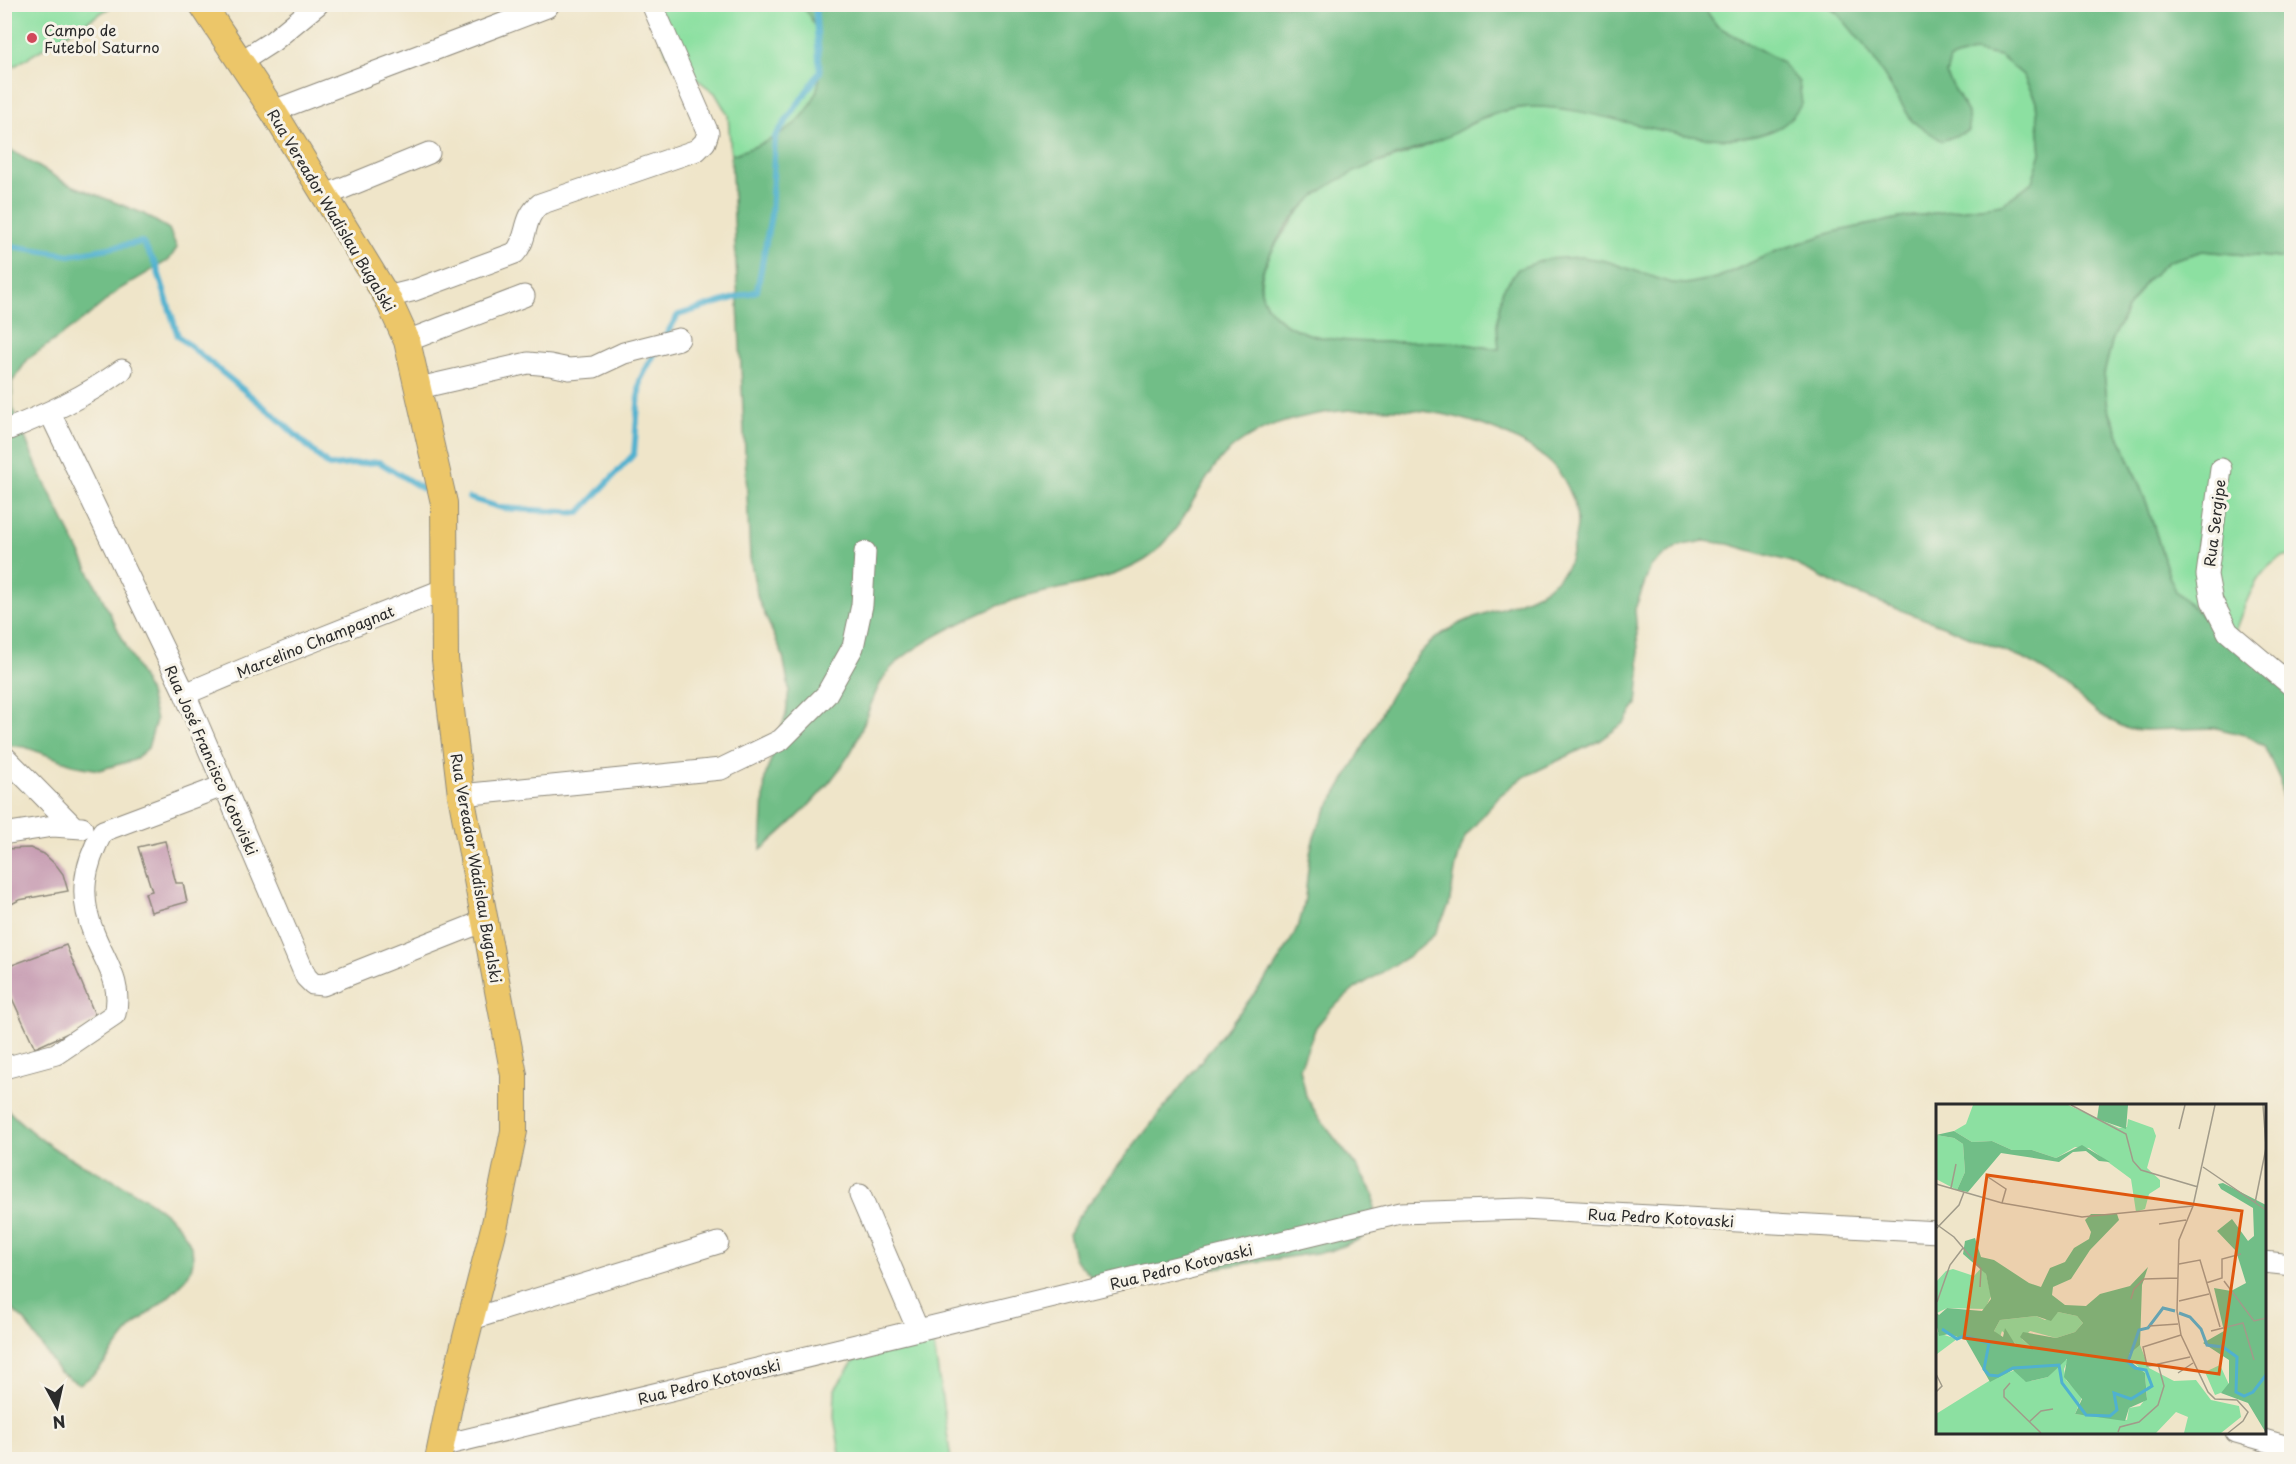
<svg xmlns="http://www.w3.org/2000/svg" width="2296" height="1464" viewBox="0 0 2296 1464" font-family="'Playpen Sans',sans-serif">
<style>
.green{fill:#8ce0a1;stroke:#5c8666;stroke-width:1.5}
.forest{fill:#71be87;stroke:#4e7459;stroke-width:1.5}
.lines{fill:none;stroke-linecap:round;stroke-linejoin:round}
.stream{stroke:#50b1cf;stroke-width:6}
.building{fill:#c395ae}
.minor-casing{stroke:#8d887a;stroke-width:23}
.major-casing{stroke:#8d887a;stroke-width:28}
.minor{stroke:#fff;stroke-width:21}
.major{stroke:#ecc669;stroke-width:26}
.poi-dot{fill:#d1495b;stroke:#f7f3e8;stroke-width:2}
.labels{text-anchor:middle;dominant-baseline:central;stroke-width:6;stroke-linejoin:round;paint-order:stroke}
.poi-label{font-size:15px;fill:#2b2b2b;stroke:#f7f3e8;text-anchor:start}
.street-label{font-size:15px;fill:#2b2b2b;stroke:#f7f3e8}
.inset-river{fill:none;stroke:#50b1cf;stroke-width:3}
.inset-road{fill:none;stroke:#a19b8a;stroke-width:1.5}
.view{fill:#df570e;fill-opacity:0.15;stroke:#df570e;stroke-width:3}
.inset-edge{fill:none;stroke:#2b2b2b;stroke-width:3}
</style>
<rect width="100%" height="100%" fill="#f7f3e8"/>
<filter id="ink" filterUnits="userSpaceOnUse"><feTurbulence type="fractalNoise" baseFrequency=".0167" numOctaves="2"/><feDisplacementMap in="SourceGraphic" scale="12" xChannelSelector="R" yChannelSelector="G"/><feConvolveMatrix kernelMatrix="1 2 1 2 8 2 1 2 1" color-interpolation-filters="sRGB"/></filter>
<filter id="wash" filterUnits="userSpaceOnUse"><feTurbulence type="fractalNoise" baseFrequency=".008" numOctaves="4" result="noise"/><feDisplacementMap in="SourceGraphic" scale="24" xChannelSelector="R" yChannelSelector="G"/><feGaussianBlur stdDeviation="1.35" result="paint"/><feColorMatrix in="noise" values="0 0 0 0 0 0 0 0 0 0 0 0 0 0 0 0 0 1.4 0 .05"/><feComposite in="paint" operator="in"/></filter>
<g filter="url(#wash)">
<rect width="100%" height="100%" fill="#efe5c9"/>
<path class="green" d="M5,4H114V5L5,72Z
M799,4C812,14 817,30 819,45C829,113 788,137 731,155L728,115L715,93L668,57L650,5Z
M1706,5H1826C1859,26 1891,87 1912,121L1968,113L1946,74L1950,59L1975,51L2000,56L2023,75L2036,101L2041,153L2032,182L2003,204L1900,218L1834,232L1779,250L1717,278L1686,284L1671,283L1497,324L1499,349C1483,347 1466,344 1450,343C1404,339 1334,350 1293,328C1242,302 1261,263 1288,227C1298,212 1310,198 1325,187C1352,168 1386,162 1417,150C1454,135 1488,109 1530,107C1582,105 1640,125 1691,136L1780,61L1717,26L1704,8Z
M2202,251L2291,259V556C2258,559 2244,608 2234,634L2205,619L2176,592L2169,576L2147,504L2108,407L2104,374L2112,341L2127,309L2146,281L2169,261Z
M931,1325L951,1459H841L834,1417L835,1389L853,1362L889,1341Z"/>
<path class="forest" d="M799,5H1706L1704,8L1717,26L1780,61L1799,82L1802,104C1796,111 1789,123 1780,127C1711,163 1607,105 1531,107C1517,107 1495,112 1482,118C1469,124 1456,133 1442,139C1395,159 1342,168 1305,205C1288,221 1274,244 1265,265C1259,278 1258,291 1266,304C1298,356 1397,338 1449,342C1466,344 1482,347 1499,349L1497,324L1502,291L1518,269L1547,259L1581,257L1606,261L1671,283L1686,284L1717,278L1779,250L1834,232L1900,218L2003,204L2032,182L2041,153L2036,101L2023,75L2000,56L1975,51L1950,59L1946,74L1968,113L1969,131L1942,141L1912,121L1868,50L1835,10L1826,5H2291V259L2203,251L2169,261L2146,281L2127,309L2112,341L2104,374L2108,408L2147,504L2169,576L2176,591L2205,619L2291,669V857L2287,845L2280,780L2264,746L2248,736L2216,728L2145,730L2128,729L2101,716L2056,678L2028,661L1951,629L1850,591L1791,562L1728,544L1704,541L1678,546L1651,566L1635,609L1640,674L1637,704L1626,721L1601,740L1522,778L1498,797L1465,837L1456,865L1449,906L1434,935L1409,956L1356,988L1331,1009L1316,1027L1300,1068L1306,1096L1319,1118L1357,1167L1374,1195V1225L1360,1239L1330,1251L1099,1285L1074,1258L1069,1233L1076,1220L1115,1170L1273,970C1286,949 1300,929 1304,904C1308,880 1307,855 1316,832C1326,807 1343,784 1356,760C1375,726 1393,686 1418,655C1426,646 1439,635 1450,629C1486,606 1547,606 1569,563C1571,559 1572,552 1573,547C1574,540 1577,531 1577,523C1577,501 1564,473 1546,459C1518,436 1477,421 1442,414C1378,402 1272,408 1224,456C1196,485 1181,537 1145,560C1107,583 1062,586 1021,598C988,607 915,643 892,667C871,689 866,729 849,755C825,793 794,821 761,850L765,777L786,715L789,689L783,656L758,599L750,558L731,155C788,137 829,113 819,45C817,30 812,14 799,5Z
M4,146L64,182L142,213L169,229L177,248L169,260L120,289L83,320L28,359L12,382L13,408L38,469L148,690L156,720L148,748L134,760L99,770L78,766L25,747L5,745Z
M5,1107C21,1124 38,1138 58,1151C93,1173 192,1209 193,1258C194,1280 161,1303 145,1316C140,1321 133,1326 128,1332C112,1350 102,1373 79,1384L59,1372L25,1321L5,1303Z"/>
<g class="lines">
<path class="stream" d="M2260,4L2292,12
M4,245L70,255L142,242L156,265L178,336L274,415L329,466L379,462L433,495
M665,337L678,315L757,291L771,215L775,137L820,72L815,4
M469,498L502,508L579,513L634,454L640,380L656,351"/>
</g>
<g id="blocks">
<path class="building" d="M165,841L176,883H183L187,902L151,912L145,893L152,891L138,847Z
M30,848L44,854L57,866L63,874L68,891L19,900L4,908V849Z
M66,945L97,1020L35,1048L4,981V968Z"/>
</g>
</g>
<g filter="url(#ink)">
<use href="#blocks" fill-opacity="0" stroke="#8d887a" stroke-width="1.5"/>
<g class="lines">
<defs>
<path id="minor" d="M242,61L273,41L318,4
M273,111L547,7L549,4
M326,195L429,153
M387,297L415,290L515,253C529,238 522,218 540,204L697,150L705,142L708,133L652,4
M407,341L524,296
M419,388L528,363L550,365L569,369L594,367L624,353L679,339
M50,413L185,694L306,977L313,984L323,985L487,920
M4,431C47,414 85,397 122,370
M2221,469L2207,575L2212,601L2228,632L2292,686
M185,694L261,662L445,589
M4,756L74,827
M461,795L721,769L781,740L826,695L853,647L862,605L865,552
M9,833L53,826L82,828
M4,1068L56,1054L115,1014C123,983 105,962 94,934C78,896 84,866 103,831L223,786
M860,1195L918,1330
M2264,1262L2292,1265
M472,1319L718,1243
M2236,1432L2285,1446
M440,1446L1400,1213L1523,1209L1938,1232"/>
<path id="major" d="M202,4L273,111L387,297L407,341L444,503L445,659L461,795L514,1075V1131L495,1224L451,1396L438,1460"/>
</defs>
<use href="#minor" class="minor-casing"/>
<use href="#major" class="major-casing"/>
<use href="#minor" class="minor"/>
<use href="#major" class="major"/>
</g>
</g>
<circle class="poi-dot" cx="32" cy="38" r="6"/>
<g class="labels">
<g class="poi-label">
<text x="44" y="29">Campo de<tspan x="44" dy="17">Futebol Saturno</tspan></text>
</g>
<g class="street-label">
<text transform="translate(332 210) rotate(59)">Rua Vereador Wadislau Bugalski</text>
<text transform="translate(2214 523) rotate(-83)">Rua Sergipe</text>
<text transform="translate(315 641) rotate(-22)">Marcelino Champagnat</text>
<text transform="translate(212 760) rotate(66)">Rua José Francisco Kotoviski</text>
<text transform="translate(477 868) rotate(80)">Rua Vereador Wadislau Bugalski</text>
<text transform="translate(1661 1217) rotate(3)">Rua Pedro Kotovaski</text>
<text transform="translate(1181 1266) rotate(-14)">Rua Pedro Kotovaski</text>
<text transform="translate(709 1381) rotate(-14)">Rua Pedro Kotovaski</text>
</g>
</g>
<g transform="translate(1936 1104)">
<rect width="330" height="330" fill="#efe5c9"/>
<path d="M37,1H132L183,24L191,23L192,15L217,24L220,32L211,64L224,76V83L213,90L209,105L200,108L195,75L153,44L139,43L120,54L96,46H76L56,37L36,38L18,27L30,20ZM0,31L18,34L27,40L29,68L21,86L0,75ZM45,164L50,170L55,192L49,205L11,204L1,209L0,178L10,167L17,165L38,172ZM122,208L141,212L147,219L139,228L120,234L94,227L86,235L94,242L90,244L83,243L66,227L64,233L58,227L64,216L100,212L109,216ZM0,224L2,229L21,235L1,250L0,272ZM204,241L213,264L238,277L260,276L275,296L303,302L305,313L285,329H248L252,313L240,308L220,329H0V310L61,272L80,266L88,276L95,277L112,273L128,256H132L128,265L130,276L146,293L139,310L191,316L193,304L204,302L211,293L209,269L193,254L195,244ZM284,261L295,285L279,291L269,268Z" fill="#8ce0a1"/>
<path d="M163,1H192L190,25L161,15ZM18,27L36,38L56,37L76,46H96L120,54L146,41L174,58L163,57L150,47L137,48L123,58L65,49L32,88L21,86L29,68L27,40L18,34L0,31ZM287,79L330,101V329L312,299L285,289L293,279V256L267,239L288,227L278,184L295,187L310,179L300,147L281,127L296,115L312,137L318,132L317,104L285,85L282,80ZM155,110H181L183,116L154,146L135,175L117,183L116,191L129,201L150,202L164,190L194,182L212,163L206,181L204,241L193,250L194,257L209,269L211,296L193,304L189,317L139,310L146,295L128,273L131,255L112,273L90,278L77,266L54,278L30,236L13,230L3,232L0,219V208L3,211L11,204L46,207L55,195L50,170L27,150L29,137L39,134L45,153L58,156L93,179L105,183L114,164L129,158L138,144L153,135L155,128L149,116ZM122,208L141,212L147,219L139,228L120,234L87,228L84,233L94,242L90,244L79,240L69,224L67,233L58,227L64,216L100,212L115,217Z" fill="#71be87" fill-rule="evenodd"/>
<path class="inset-river" d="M243,209L254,213L265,225L271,241L287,243L301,253L300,288L308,292L317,288L330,271M6,225L21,235L28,232L53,239L48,265L53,271L62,272L77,264L123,261L126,279L150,311L174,312L181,306L178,289L195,295L216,282L210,266L199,264L192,258L203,226L212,224L227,204L239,207"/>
<path class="inset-road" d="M135,1L190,30L197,57L205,66L262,83M279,1L257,102L243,136L241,207L245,231L272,288L279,295L301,296L312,308L307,317L292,329M327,1L330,42M243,25L249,1M267,63L330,106M52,73L70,85L66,99M0,80L66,99L146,113L257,102M15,84L20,60M319,99L330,44M0,120L18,133L45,165L44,183M223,120L250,116M0,125L23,101L28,88M243,160L264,156L284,223M288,177L318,217L330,214M270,179L286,174V155L305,150M195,195L198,185L208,175L242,174M243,197L273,190M1,198L14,161L27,144M213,222L242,220M275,227L307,219L318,256M222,261L211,262L207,243L245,231M242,269L257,259M0,270L6,282L0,288M74,279L68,286V293L105,329M93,318L105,307L117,305M182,328L184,323L203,318L222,301L228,282L222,260L254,253"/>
<path class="view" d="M51,71L306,107L283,270L28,234Z"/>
<rect width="330" height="330" class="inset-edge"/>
</g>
<rect width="2296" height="1464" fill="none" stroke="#f7f3e8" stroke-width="24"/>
<g transform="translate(57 1407) rotate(172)" stroke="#f7f3e8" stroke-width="4.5" paint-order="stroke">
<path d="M0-4.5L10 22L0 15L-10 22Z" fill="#2b2b2b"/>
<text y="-9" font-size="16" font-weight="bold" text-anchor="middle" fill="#2b2b2b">N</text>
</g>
</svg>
